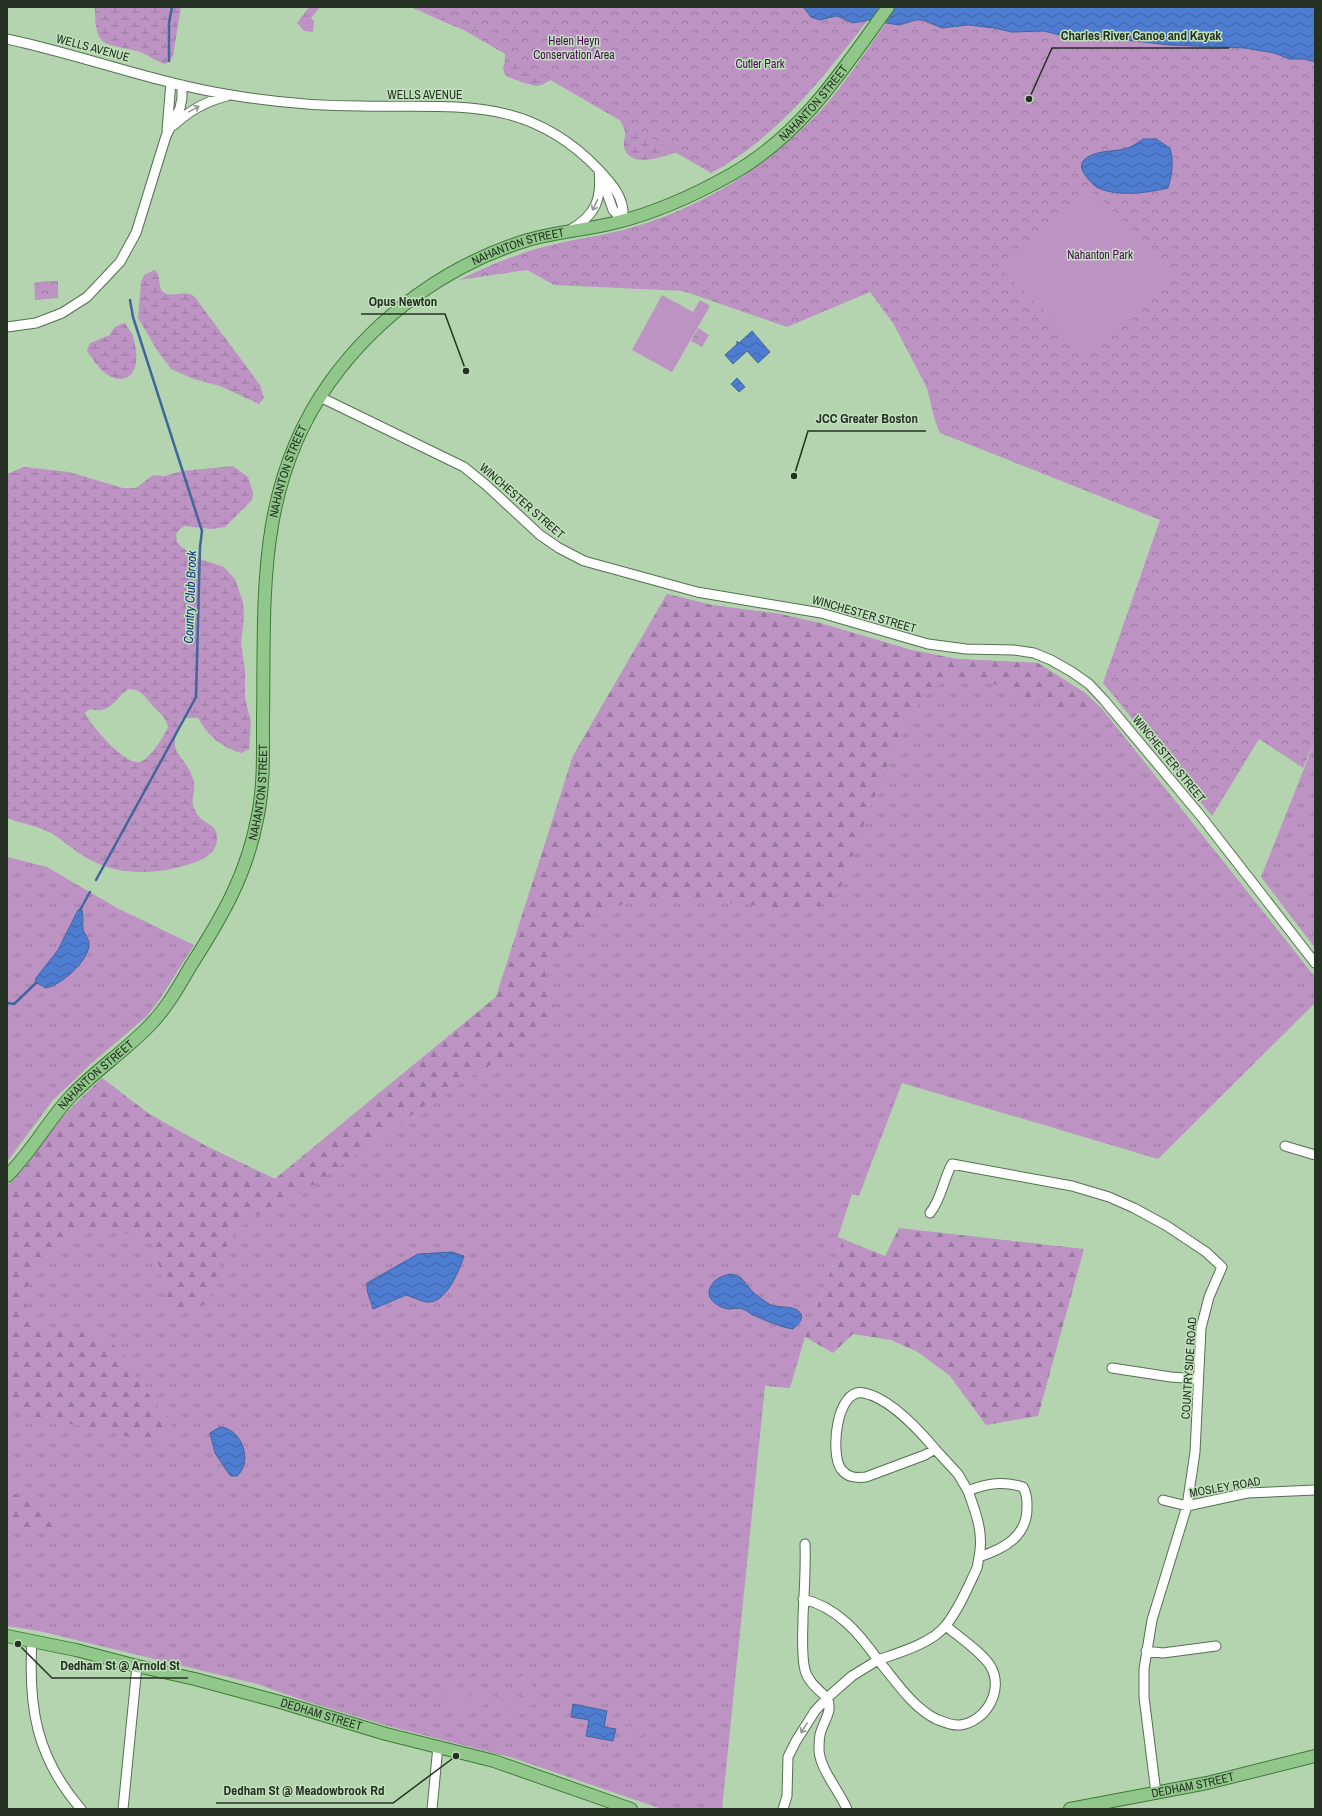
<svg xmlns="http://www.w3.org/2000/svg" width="1322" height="1816" viewBox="0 0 1322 1816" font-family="'Archivo Narrow',sans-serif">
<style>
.grass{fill:url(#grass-tufts)}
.forest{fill:url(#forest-firs)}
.wetland{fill:url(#wetland-marsh);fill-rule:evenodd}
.park{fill:url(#park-crowns)}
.pitch{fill:#bd93c4}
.water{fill:url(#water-waves);stroke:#42669c}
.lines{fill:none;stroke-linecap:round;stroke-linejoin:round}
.stream{stroke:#42669c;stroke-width:2.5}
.minor-casing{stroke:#547050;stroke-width:11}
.major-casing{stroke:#3d7a35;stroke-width:14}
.minor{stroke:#fff;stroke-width:9}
.major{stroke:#92c78c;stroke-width:12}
.oneway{stroke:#929891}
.labels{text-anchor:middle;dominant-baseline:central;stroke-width:3;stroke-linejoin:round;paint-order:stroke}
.park-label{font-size:12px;fill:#4c0857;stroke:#c1e1bc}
.street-label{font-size:12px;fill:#253123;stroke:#c1e1bc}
.water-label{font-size:13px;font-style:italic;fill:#0b347f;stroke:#c1e1bc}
.leader{fill:none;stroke:#253123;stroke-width:1.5}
.callout-dot{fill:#253123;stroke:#c1e1bc;stroke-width:1.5}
.callout-label{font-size:13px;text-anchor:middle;font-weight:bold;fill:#253123;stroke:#c1e1bc;stroke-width:3;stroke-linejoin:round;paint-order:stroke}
</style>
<defs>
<pattern id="grass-tufts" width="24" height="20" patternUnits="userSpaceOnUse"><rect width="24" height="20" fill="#bd93c4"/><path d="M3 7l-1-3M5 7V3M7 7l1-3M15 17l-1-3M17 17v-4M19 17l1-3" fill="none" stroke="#99799f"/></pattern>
<pattern id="forest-firs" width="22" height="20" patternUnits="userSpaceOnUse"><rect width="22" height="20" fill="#bd93c4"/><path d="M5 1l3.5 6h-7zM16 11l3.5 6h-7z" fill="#99799f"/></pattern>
<pattern id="wetland-marsh" width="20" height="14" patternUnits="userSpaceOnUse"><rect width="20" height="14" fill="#bd93c4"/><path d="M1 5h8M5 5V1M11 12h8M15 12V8" fill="none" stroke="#99799f"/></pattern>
<pattern id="park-crowns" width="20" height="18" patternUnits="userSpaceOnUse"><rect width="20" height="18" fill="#bd93c4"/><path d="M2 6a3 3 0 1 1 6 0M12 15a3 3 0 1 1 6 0" fill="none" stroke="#99799f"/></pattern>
<pattern id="water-waves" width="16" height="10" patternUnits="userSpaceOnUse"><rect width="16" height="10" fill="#4e7cd0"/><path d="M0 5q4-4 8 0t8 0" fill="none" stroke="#4166a8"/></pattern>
</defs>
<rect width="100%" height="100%" fill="#b4d4b0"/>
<path class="grass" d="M309,7H320L311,18L314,21L313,32L304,31L297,23Z
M667,594L712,605L780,614L820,623L911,650L957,659L1038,663L1085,693L1103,710L1315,977V1003L1158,1159L902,1083L859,1196L852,1194L838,1237L843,1239L805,1337L790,1388L765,1386L722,1809H662L513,1758L388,1726L308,1702L257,1684L39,1631L7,1626V1186L24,1169L66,1114L102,1078L149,1114L206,1146L275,1179L496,997L573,756Z
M1315,741V948L1261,877Z
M7,857L47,867L117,908L194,945L160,999L147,1016L92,1063L53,1100L7,1162Z"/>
<path class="forest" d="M667,594L712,605L780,614L820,623L911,650L957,659L1038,663L1085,693L1103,710L1081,713L1061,711L992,683L976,679L956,678L941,683L923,698L909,715L878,788L839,891L833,898L820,906L774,909L746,904L653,899L623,904L590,918L565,938L548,967L544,981L555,1009L545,1028L529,1041L430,1102L297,1196L271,1206L238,1228L227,1246L212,1290L206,1304L184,1313L174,1311L168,1304L159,1266L151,1242C131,1235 106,1224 85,1228C67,1233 33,1269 28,1286C24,1297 26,1305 28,1316L45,1328L68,1333L85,1332L108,1339L127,1359L136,1378L159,1408L168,1416L172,1428L159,1442H149L88,1427L56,1422L7,1410V1186C25,1171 37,1150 51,1131C66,1112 84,1095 102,1078L149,1114L206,1146L275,1179L496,997L573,756Z
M899,1228L1084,1249L1038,1416L986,1425L950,1376L918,1352L891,1340L853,1334L833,1353L805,1337L843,1239L885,1256Z
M7,1491C22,1497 56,1507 59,1525C43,1535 23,1529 7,1525Z"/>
<path class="wetland" d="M95,7H181L173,56L170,61L165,64C155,61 148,55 140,52C104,42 95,50 95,7Z
M411,7H509L560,74L542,85L536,86L524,83L506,76L503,69C506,58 507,51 499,42L451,25Z
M610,104L694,145C678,151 631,174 624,147C623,142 626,136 625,132C624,125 614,111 610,104Z
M154,270C162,273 157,286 163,292C172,298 184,290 194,296L260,385L264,398L259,404L220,386L194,379L171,369L157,350L138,318L141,282L144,275Z
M125,323C127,327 131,331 133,336C137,349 141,377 121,379C115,379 108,376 104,372C97,366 92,358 87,351L90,343L110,335C113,327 116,326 125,323Z
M233,466L248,477L253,493L252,500L225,527L212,529L184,526L178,531L176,535L177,542L180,546L197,558L224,567L235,579L243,602L244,618L241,643L245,670V699L251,721L249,749L241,753C220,746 209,737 198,718H182C164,759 185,750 194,782C196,790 190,799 194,808C199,820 204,820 213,827C216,830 217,834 217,838C218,858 191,864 176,868C151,874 123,874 99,864C81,857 68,844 53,834C39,826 22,824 7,818V474L24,467L69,472L123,488H136L153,475L165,476L182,471ZM129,689C141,689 144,696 151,704C158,712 166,716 168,727C165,735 149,760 140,762C126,766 91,726 85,713L88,710C93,709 97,711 101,710C113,709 119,694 129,689Z"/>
<path class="park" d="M424,7H803L808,14L829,19L837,16L849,21L868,20C820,81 780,135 711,173Z
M916,20H923L942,28L968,25L994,28L1012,32L1044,31L1071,38L1100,37L1120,41L1134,40L1181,45L1245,48L1274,53L1290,59H1304L1315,62V741L1303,768L1259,739L1212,816L1103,683L1160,520L940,433L935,421L927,388L893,323L870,292L787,327L683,291L554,285L527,270L459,280C491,264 524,251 559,243C582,238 606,235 630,228C704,207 770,165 823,108C846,82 866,51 886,23L899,25Z
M46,281H58V298L35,300L34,283Z
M698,328L709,335L702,347L691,341Z"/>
<path class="pitch" d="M1088,187L1174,271L1088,354L1003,271Z
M662,295L693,312L700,300L710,306L672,372L632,350Z
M524,1674L542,1697L531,1706L513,1683Z
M474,1676L492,1700L481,1708L463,1685Z
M453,1681L471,1704L460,1713L442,1690Z
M509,1686L527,1709L516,1718L498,1695Z
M629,1715L645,1718L644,1726L628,1723Z
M627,1726L643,1728L642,1736L626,1733Z
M626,1735L642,1738L641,1745L624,1743Z"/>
<path class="water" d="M803,7H1315V62L1304,59H1290L1274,53L1245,48L1169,45L1100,37L1071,38L1044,31L1012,32L994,28L968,25L942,28L923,20H916L899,25L868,20L853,23L837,16L820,20L811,17Z
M1143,139H1156L1170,148C1174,163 1172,174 1168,188C1146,193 1119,197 1098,188C1093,185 1088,179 1085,175C1082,171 1080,165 1083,161C1093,150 1112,152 1124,149C1131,148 1137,143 1143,139Z
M752,331L770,352L758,363L747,351L733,364L725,355L737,344V341L739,343Z
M737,378L745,387L739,392L731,384Z
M78,910H82C84,917 82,922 83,928C84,935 90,939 89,946C87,962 61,985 46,988L35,982L36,978L58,950Z
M452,1252L464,1256C460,1269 447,1301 430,1302C424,1303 413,1297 406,1295L373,1309C371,1300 366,1293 367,1283L418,1254Z
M730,1274C743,1275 745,1284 753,1292C758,1297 764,1300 769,1304C777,1309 796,1304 801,1314C804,1320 796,1326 793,1329C780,1327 767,1321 755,1316C751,1315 748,1311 745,1310C740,1307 734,1309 729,1309C719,1308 705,1299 710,1288C715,1278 720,1277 730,1274Z
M220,1427C241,1428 254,1461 237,1476H232L229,1474L215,1453L210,1433Z
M573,1704L607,1711L604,1727L616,1729L613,1741L586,1736L589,1720L571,1717Z"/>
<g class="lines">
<path class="stream" d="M169,61V23L172,7
M96,880L196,697L200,547L202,531L133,317L130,300
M80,910L90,892
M7,1003L14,1004L36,983"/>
<defs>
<path id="minor" d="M7,39C82,55 155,83 231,95C274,102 316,106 360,106C455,108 527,94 599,170C613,185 625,198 623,220
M174,125C190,110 206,101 227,96
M167,130L171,82
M602,179L613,210L623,220
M570,230C596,215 602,199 599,170
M7,327L36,323L62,313L87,297L120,262L136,233L166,136L180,108L182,98V85
M320,397L464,467L486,485L540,535L559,548L584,561L697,592L821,613L928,644L966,649L1014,650L1034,653L1051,660L1072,672L1089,684L1104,700L1200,815L1315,963
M1285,1146L1315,1155
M930,1213C942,1198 943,1180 952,1164L1072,1186L1109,1197L1134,1208L1167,1226L1206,1252L1222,1267L1209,1297L1201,1328L1195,1452L1187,1506L1152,1620L1144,1669V1697L1156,1793
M1112,1368L1171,1377L1198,1379
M935,1449C919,1430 889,1398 864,1393C836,1387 830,1454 841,1469C848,1478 856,1478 866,1477L925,1455L935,1449L958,1474L968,1491
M1163,1500L1187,1506L1247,1493L1315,1490
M805,1544C806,1568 804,1593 803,1617C803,1633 801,1655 805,1670C808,1682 819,1690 827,1698L852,1676L878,1660C895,1680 912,1707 936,1719C944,1722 952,1726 960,1725C986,1722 1004,1690 991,1667C983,1653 959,1637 946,1626
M803,1599C837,1607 859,1633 878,1660C898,1653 933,1643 946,1625C959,1609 968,1587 977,1568L979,1557C1003,1549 1027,1537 1027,1508C1027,1500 1027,1494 1023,1487C1003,1481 987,1483 968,1491C976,1513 984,1533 979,1557
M32,1640C28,1707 36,1757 81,1809
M1146,1651L1163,1653L1216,1646
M123,1809L137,1666
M432,1809L438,1746
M783,1809L787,1796L788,1757L796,1741L815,1711L827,1698C834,1711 822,1723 820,1735C819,1740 819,1746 819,1751C821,1771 839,1790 847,1809"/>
<g id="major">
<path id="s1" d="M7,1176C32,1152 48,1120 72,1095C96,1070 125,1051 149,1026C166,1009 178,988 190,967C222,917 247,875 258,815C264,784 263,752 263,720C265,598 255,487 330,382C378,315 449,264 528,240C556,232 585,230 614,223C655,213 695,195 732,174C802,134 842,71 888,7"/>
<path id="s2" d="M7,1636L76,1650L137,1666L195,1679L280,1702L386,1734L494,1761L631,1809"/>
<path id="s3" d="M1070,1809L1207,1783L1315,1756"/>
</g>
</defs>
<use href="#minor" class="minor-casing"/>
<use href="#major" class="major-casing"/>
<use href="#minor" class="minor"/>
<use href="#major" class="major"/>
</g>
<defs><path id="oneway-shaft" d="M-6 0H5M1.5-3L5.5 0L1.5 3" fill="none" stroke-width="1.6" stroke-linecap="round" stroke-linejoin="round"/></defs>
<g class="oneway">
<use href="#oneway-shaft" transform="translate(194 109) rotate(-29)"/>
<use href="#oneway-shaft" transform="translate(595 205) rotate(116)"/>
<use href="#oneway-shaft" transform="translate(804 1728) rotate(122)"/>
</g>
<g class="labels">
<g class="park-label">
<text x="574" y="41">Helen Heyn<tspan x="574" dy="14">Conservation Area</tspan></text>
<text x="760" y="64">Cutler Park</text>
<text x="1100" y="255">Nahanton Park</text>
</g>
<g class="street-label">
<text transform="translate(93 48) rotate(15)">WELLS AVENUE</text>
<text x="425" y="95">WELLS AVENUE</text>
<text stroke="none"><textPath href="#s1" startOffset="1466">NAHANTON STREET</textPath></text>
<text stroke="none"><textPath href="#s1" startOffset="1130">NAHANTON STREET</textPath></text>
<text stroke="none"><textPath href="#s1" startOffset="794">NAHANTON STREET</textPath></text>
<text transform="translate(522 501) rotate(41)">WINCHESTER STREET</text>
<text transform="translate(864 614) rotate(16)">WINCHESTER STREET</text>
<text transform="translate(1169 759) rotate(51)">WINCHESTER STREET</text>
<text stroke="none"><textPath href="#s1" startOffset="470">NAHANTON STREET</textPath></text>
<text stroke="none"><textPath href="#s1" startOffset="135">NAHANTON STREET</textPath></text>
<text transform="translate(1189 1368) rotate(-86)">COUNTRYSIDE ROAD</text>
<text transform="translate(1225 1487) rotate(-10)">MOSLEY ROAD</text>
<text stroke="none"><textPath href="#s2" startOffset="324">DEDHAM STREET</textPath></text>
<text stroke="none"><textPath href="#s3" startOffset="125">DEDHAM STREET</textPath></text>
</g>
<g class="water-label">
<text transform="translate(190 597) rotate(-88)">Country Club Brook</text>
</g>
</g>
<path class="leader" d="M1029 99L1052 48H1229M466 371L445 314H361M794 476L808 431H926M18 1644L52 1678H188M456 1756L393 1803H216"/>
<g class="callout-dot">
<circle cx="1029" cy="99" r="4"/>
<circle cx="466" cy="371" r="4"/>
<circle cx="794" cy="476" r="4"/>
<circle cx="18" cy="1644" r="4"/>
<circle cx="456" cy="1756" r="4"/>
</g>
<g class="callout-label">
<text x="1141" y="40">Charles River Canoe and Kayak</text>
<text x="403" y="306">Opus Newton</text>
<text x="867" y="423">JCC Greater Boston</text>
<text x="120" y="1670">Dedham St @ Arnold St</text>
<text x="304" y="1795">Dedham St @ Meadowbrook Rd</text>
</g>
<rect width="1322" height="1816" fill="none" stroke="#253123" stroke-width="16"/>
</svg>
